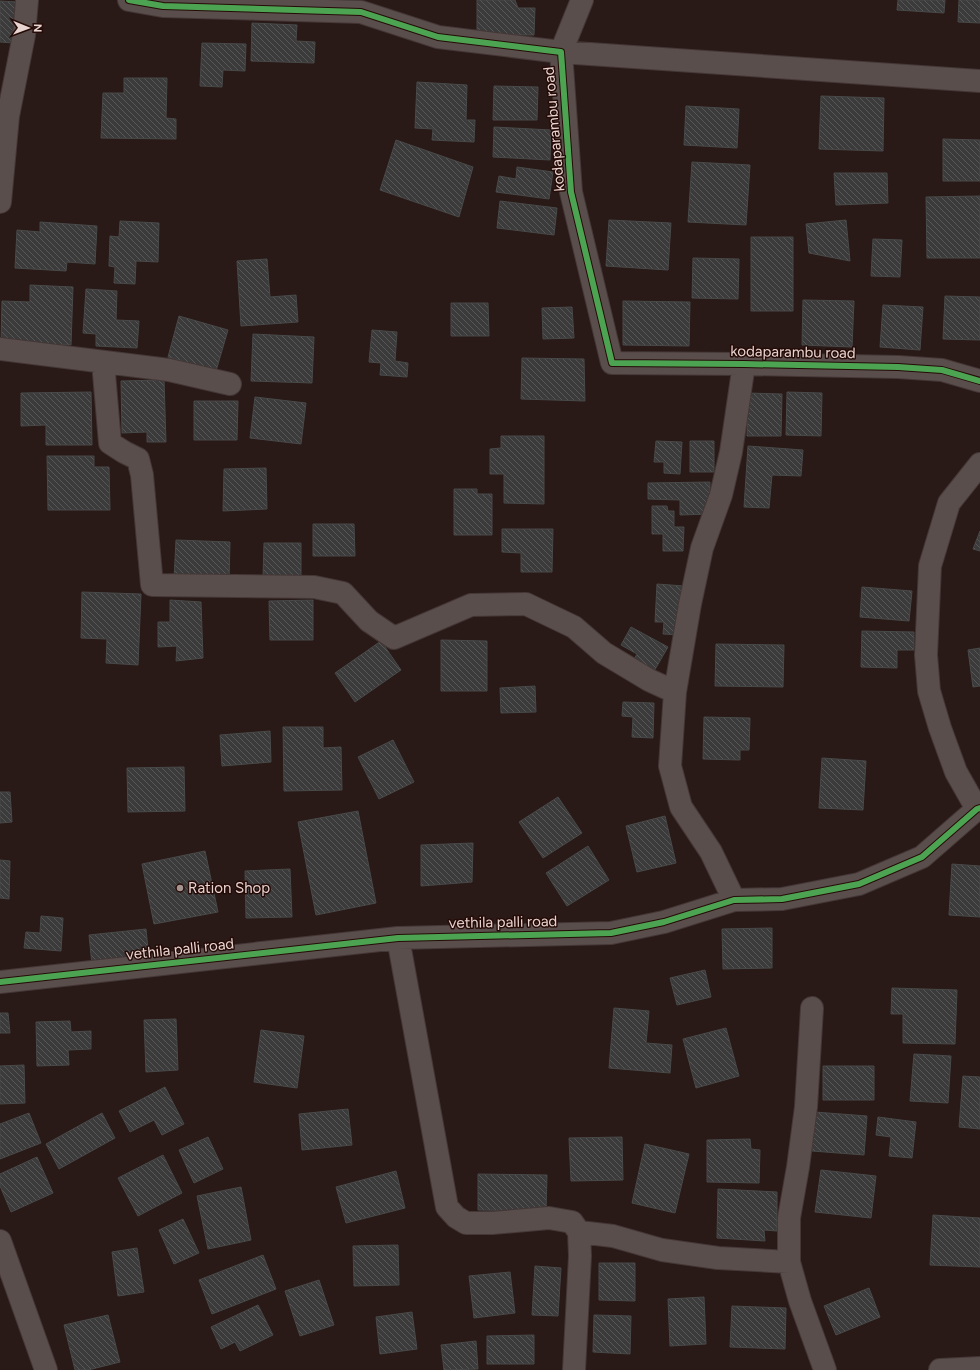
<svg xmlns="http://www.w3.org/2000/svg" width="980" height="1370" viewBox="0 0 980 1370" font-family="Figtree,sans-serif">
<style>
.building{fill:url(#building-back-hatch);stroke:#484949}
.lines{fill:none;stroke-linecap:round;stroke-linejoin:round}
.minor-casing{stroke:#443736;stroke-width:24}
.minor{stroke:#5a4e4c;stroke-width:22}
.cycleway-casing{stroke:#250b07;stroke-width:8}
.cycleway{stroke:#4ca352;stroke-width:6}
.poi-dot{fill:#a5938f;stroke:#250b07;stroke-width:1.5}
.labels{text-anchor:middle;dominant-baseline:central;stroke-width:3;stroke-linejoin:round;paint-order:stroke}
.street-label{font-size:15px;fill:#e8d4d0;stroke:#250b07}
.poi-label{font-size:15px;fill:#e8d4d0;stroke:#250b07;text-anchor:start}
</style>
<defs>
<pattern id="building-back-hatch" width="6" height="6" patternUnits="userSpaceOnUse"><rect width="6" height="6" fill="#3c3b3c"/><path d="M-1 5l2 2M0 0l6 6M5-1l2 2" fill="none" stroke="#585657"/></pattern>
</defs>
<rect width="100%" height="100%" fill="#291a17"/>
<path class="building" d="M477,0H515L518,8H535L534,35H477Z
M898,0H945L944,13L897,10Z
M959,0H980V23L958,22Z
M0,1L17,2L14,43L0,42Z
M252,23L297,25L296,41L315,42L314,63L251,61Z
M202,43L246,44L245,71L223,70L222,87L200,86Z
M124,78H167L166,118L176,119V139L101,138L103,93H124Z
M417,82L467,85L466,120H475L474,142L432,140L433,129L415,128Z
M494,86L538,87L537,120H493Z
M821,96L884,98L883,151L819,149Z
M686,106L739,109L737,148L684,145Z
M494,127L551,130L550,160L493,157Z
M943,139L980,140V181H943Z
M396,140L473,167L459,217L380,190Z
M692,162L750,165L746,225L688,222Z
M517,167L553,172L549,199L496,192L499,176L516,179Z
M834,173H887L888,203L836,205Z
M980,196V258H927L926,197Z
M500,201L557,208L554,235L497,228Z
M609,220L671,223L668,270L606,266Z
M846,220L850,261L809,253L806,224Z
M120,221L159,223L158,262L136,261L135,284L114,283L115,267L109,266L110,236L119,237Z
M40,222L97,226L95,264L67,262L66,271L15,268L17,230L40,232Z
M751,237H793V311H751Z
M873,239L902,240L900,277L871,276Z
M693,258L739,259L738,299L692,298Z
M267,259L270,297L296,295L298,322L241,326L237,261Z
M30,285L73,287L71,345L1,343L2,301L30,302Z
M86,289L117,291L116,320L139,321L137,348L96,346V334L83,333Z
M945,296L980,297V340L943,339Z
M803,300L854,301L852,347L802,345Z
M623,301L690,302L689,346L623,345Z
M451,303H488L489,336H451Z
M883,305L923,307L920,350L880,347Z
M572,307L574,338L543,339L542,308Z
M179,316L228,330L216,371L168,357Z
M372,330L397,332L395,361L408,363L407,377L380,375L381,363L369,362Z
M253,334L314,337L312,383L251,381Z
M522,358L584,359L585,401L521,399Z
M164,380L166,442H147V432L122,433L121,381Z
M91,392L92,445H46V425L21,426V393Z
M787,392L822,393L821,436L786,435Z
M748,393L782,394L781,436H747Z
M255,397L306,403L301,444L250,438Z
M194,401H238L237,440H194Z
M501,436H544V504L504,503V474H490V449L501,448Z
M656,441L682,442L680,474L664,473V462H654Z
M690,441H714V472H690Z
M748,446L803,450L801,476L772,475L769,508L744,507Z
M47,456H94V467H109L110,510H48Z
M266,468L267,509L223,511L224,469Z
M710,482V514L680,515V500L648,499V483Z
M454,489H477V494H492V535H454Z
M652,506H667L668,511H674V527H684L683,551H663V534H652Z
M313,524H354L355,556H313Z
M502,529H553L552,572H521V553L502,552Z
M980,531V551L973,549Z
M176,540L230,542L229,581L174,579Z
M264,543H301V578L263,577Z
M657,584L684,586L681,635L663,634L664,622H655Z
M862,587L912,591L909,621L860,617Z
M82,592L141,594L138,665L106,663L107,639L81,638Z
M170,600L201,602L203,658L176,661L177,646L158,647V622H170Z
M313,600V640H270L269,601Z
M631,627L668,647L653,673L633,661L637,654L621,645Z
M862,631L914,632V650H897V668L861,667Z
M441,640L487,641V691H441Z
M381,641L401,670L355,702L335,673Z
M716,644L784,645L783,687L715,686Z
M980,648V686L973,687L968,650Z
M535,686L536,712L501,713L500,688Z
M623,702L654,703L653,738L632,737L633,717L622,716Z
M704,717L750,718L749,750H740V760L703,759Z
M283,727H323V748L341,747L342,790L284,791Z
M270,731L271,762L222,766L220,735Z
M393,740L414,782L379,799L358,757Z
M822,758L866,761L863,810L819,808Z
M184,767L185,811L128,812L127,768Z
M0,792H10L12,822L0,823Z
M558,797L582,833L543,858L519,822Z
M358,811L376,903L316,915L298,822Z
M665,816L676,863L637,872L626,826Z
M473,843L472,882L421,886V845Z
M588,846L609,880L567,906L546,873Z
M205,851L218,912L154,924L142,864Z
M0,860L10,861L9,899L0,898Z
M952,864L980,866V917L949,915Z
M290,869L292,917L246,918L245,871Z
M41,916L63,918L61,951L24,948L26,932L40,933Z
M772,928V968L723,969L722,929Z
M146,929L149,959L92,965L89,935Z
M705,970L711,997L677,1005L670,978Z
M892,988L957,990L955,1044L903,1043V1014H891Z
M614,1008L649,1011L646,1043L672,1045L670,1073L609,1068Z
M0,1013H8L10,1033H0Z
M176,1019L178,1070L146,1072L144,1020Z
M70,1021L71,1032L91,1031V1049L68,1050L69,1065L37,1066L36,1022Z
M726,1028L739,1076L696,1088L683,1039Z
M261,1030L304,1036L297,1088L254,1082Z
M914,1054L951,1056L948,1103L910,1101Z
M24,1065L25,1103L0,1104V1066Z
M823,1066H874V1100H823Z
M963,1076L980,1077V1129L959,1127Z
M165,1087L184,1124L162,1135L154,1120L130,1132L119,1111Z
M348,1109L352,1145L302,1150L299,1114Z
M815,1112L867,1116L864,1155L812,1151Z
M29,1113L41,1143L0,1159V1124Z
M102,1113L115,1138L59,1169L46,1144Z
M878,1117L916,1122L912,1158L889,1156L891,1137L876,1135Z
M208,1137L223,1169L194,1183L179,1150Z
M622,1137L623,1180L571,1181L569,1138Z
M750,1139L751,1149L760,1150L759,1183L707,1182V1140Z
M645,1144L689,1154L675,1213L632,1203Z
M163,1155L182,1193L138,1216L118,1178Z
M37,1157L53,1193L11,1212L0,1186V1174Z
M821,1170L876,1176L871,1218L815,1212Z
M396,1171L405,1208L346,1223L336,1187Z
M478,1174L547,1175L546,1211L478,1210Z
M241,1187L251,1240L208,1249L197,1196Z
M718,1189L777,1192V1231L764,1230L765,1241L717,1238Z
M933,1215L980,1218V1267L930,1265Z
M183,1219L199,1253L174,1264L159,1230Z
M398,1245L399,1285L354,1286L353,1246Z
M137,1248L144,1292L118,1296L112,1252Z
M263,1255L276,1289L212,1314L199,1280Z
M599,1263H635V1301L599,1300Z
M535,1266L561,1268L558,1316L532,1315Z
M510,1272L515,1313L474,1318L469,1276Z
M319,1280L334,1325L300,1336L285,1291Z
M869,1288L880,1317L836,1335L824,1306Z
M704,1297L706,1344L670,1346L668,1299Z
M258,1305L273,1335L240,1351L235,1342L221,1349L211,1327Z
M732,1306L786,1308L785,1349L730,1347Z
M412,1312L417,1349L380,1354L376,1317Z
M108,1315L120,1362L88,1370H75L64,1325Z
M594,1315L631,1316L630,1354L593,1352Z
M534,1335V1364H487V1336Z
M476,1341L478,1369L444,1370L441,1345Z"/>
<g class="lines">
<defs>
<path id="minor" d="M129,0L163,6L361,12L438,37L561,52L571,192L612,363L744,364L898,367L942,370L980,381
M582,0L561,52L980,81
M0,202L8,116L24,35L27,0
M0,349L169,370L230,384
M103,362L110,443L124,452L138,459L142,475L152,585L314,587L343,593L369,621L394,638L471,605L526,604L574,627L604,653L649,680L675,692
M977,809L956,772L940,728L929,691L926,655L930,566L949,503L980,464
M734,900L711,852L681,807L670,766L675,692L690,604L702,548L721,495L731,452L744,364
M398,938L447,1207L456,1217L466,1223H492L549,1218L572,1222L579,1232L580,1256L574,1370
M0,982L398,938L611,933L664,922L734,900L782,899L859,884L922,857L977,809L980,808
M812,1008L806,1107L798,1167L789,1218V1262L800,1301L825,1370
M579,1232L613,1236L662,1250L718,1258L789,1262
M0,1241L46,1370
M940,1370L980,1368"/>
</defs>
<use href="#minor" class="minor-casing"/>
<use href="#minor" class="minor"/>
<defs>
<path id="cycleway" d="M129,0L163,6L361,12L438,37L561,52L571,192L612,363L744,364L898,367L942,370L980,381
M0,982L398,938L611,933L664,922L734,900L782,899L859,884L922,857L977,809L980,808"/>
</defs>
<use href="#cycleway" class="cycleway-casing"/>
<use href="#cycleway" class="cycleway"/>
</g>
<circle class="poi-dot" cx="180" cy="888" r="4"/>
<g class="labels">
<g class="street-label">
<text transform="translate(554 129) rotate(-95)">kodaparambu road</text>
<text transform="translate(793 352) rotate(1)">kodaparambu road</text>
<text transform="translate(503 922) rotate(-1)">vethila palli road</text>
<text transform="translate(180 949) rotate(-6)">vethila palli road</text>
</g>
<g class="poi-label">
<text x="188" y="888">Ration Shop</text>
</g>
</g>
<g transform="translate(28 28) rotate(91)" stroke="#250b07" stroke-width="3" paint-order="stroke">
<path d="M0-3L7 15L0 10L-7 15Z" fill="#e8d4d0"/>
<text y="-6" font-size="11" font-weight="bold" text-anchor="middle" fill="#e8d4d0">N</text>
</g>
</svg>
